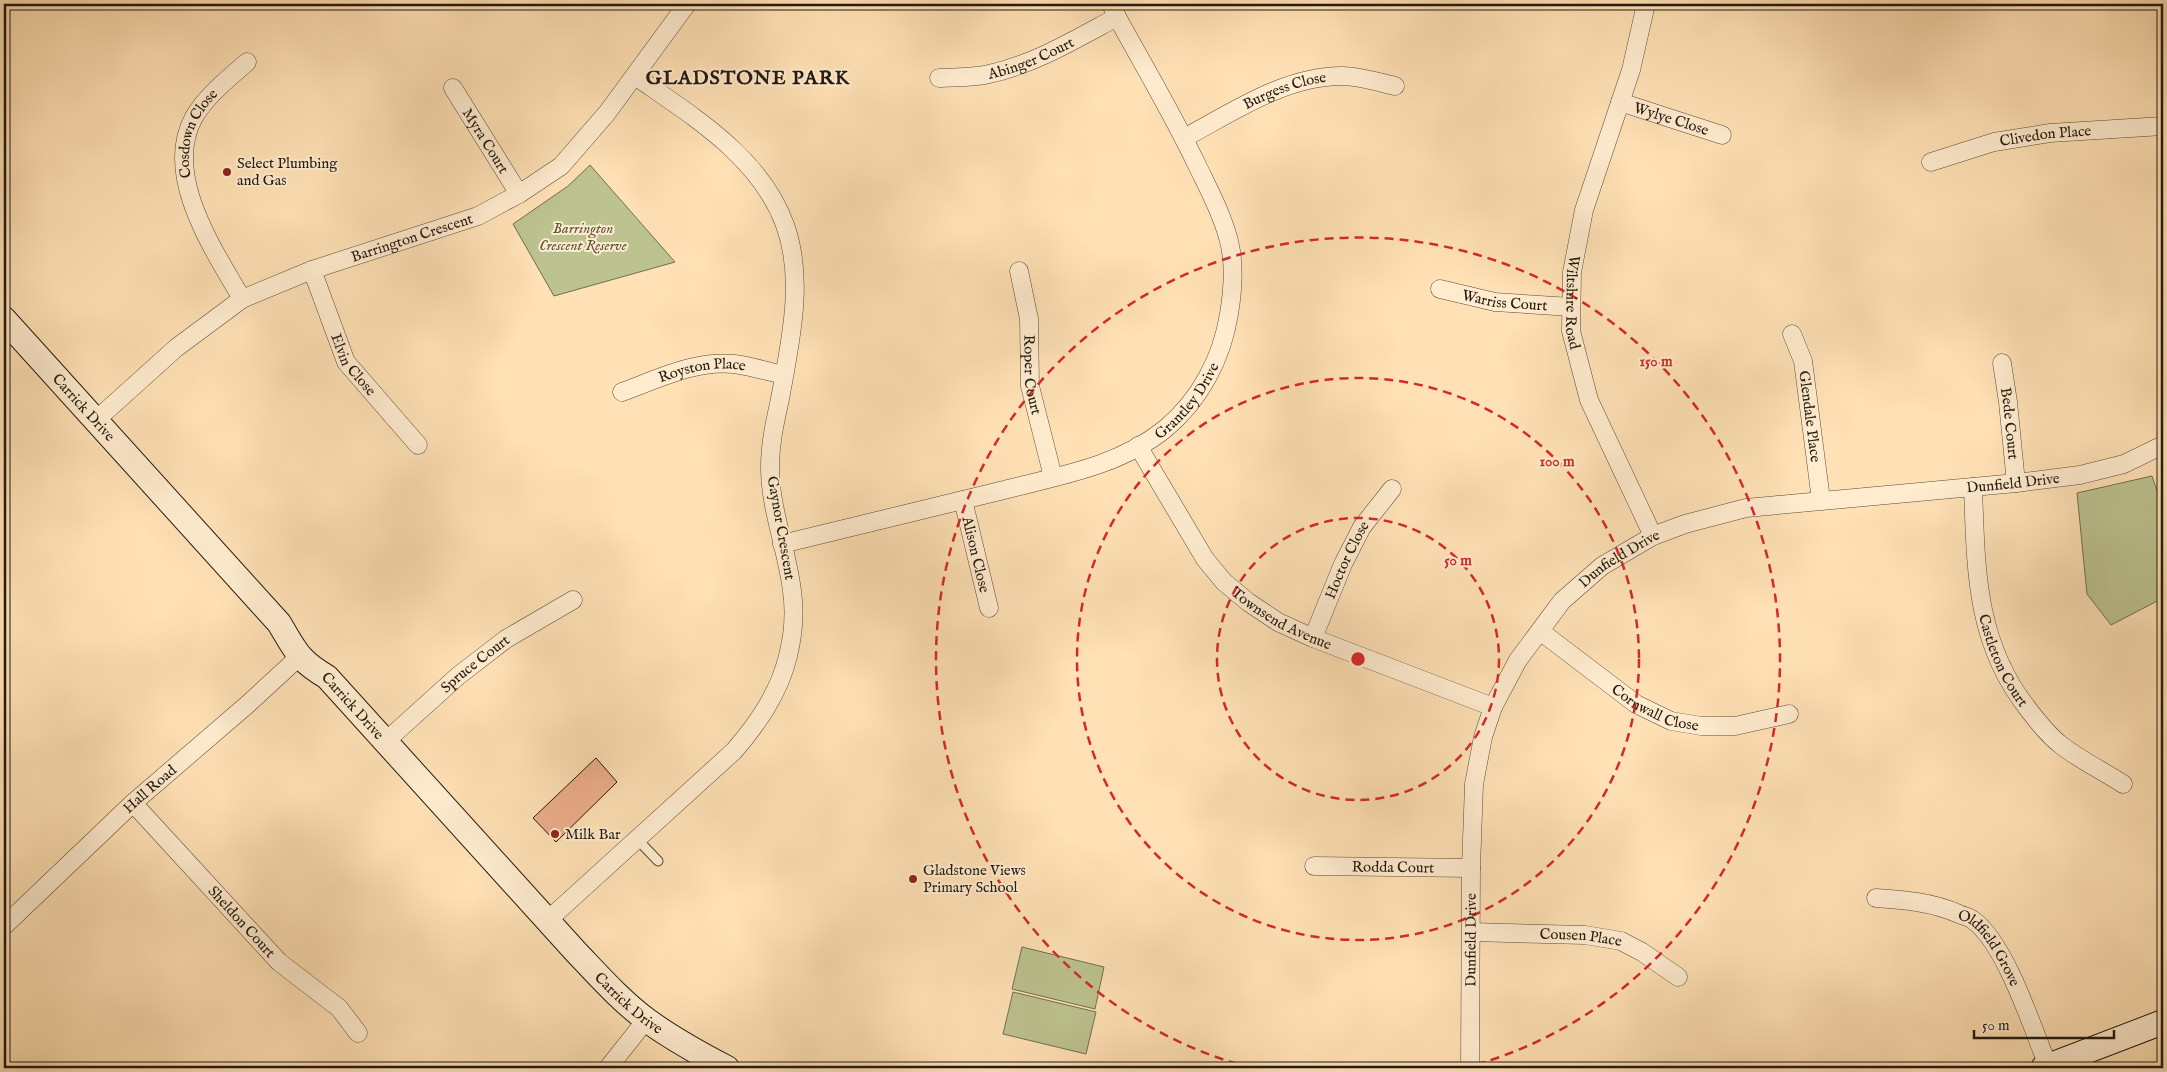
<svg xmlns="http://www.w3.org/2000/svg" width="2167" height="1072" viewBox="0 0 2167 1072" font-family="'IM FELL English',serif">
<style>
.green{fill:#bcc390;stroke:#6f6e50}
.building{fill:#eeae8c;stroke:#221910}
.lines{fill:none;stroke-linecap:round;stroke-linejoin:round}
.lane-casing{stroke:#594b39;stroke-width:11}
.street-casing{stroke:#594b39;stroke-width:19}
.secondary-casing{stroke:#221910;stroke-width:26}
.lane{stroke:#ffeccf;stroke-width:9}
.street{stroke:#ffeccf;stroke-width:18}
.secondary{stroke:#ffeccf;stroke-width:24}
.ring{fill:none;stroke:#d62828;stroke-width:2.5;stroke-dasharray:9 6}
.poi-dot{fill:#8f2418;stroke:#ffeccf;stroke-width:2}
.labels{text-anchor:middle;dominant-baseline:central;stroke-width:4;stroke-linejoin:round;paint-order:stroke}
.street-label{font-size:15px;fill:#221910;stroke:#ffeccf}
.poi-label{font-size:15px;fill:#221910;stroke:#ffeccf;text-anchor:start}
.park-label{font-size:15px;font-style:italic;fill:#58543d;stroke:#ffeccf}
.district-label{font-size:20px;font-weight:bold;letter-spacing:1px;fill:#221910;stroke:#ffeccf}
.centre{fill:#d62828;stroke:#ffeccf;stroke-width:2.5}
.ring-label{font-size:15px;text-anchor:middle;font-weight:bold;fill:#d62828;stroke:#ffeccf;stroke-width:4;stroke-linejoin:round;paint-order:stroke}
</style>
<rect width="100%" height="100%" fill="#ffe1b5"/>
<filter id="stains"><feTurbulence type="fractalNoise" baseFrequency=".004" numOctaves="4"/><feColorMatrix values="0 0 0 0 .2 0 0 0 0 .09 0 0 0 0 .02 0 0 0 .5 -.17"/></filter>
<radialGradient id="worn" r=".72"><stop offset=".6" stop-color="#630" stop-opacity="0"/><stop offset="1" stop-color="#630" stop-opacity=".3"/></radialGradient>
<path class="green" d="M590,165L675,262L554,296L513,224L568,186Z
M2152,476L2163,508V598L2111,625L2087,594L2077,493Z
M1022,947L1104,967L1095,1009L1012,989Z
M1013,992L1096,1012L1086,1054L1003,1034Z"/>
<path class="building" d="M596,758L617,782L556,842L533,818Z"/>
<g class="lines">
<defs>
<path id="lane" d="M637,839L658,861"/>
<g id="street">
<path id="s1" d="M1646,4L1631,70L1584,210L1572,272L1571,331L1589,400L1653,536"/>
<path id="s2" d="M939,78C955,77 973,78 989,74C1035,64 1076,39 1117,17"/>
<path id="s3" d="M453,88L519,194"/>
<path id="s4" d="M1620,102L1722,135"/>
<path id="s5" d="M1184,138C1233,112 1285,76 1342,76C1359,76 1378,82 1395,86"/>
<path id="s6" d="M1931,162L1994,142L2050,133L2163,126"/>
<path id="s7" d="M312,270L346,362L418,445"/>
<path id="s8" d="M1019,271L1029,319L1030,386L1053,477"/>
<path id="s9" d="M1440,289L1495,302L1571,307"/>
<path id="s10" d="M242,299C214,250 162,175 194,117C207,95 228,79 247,62"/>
<path id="s11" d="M1792,334L1803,361L1821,500"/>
<path id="s12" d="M2002,363L2008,402L2016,483"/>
<path id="s13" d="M622,392C658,379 695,360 734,364C750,366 767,371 783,375"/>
<path id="s14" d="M95,421L176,348L242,299L312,270L478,216L519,194L561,166L607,113L687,4"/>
<path id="s15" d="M1138,446L1205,559L1224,582L1248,602L1278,622L1313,638L1493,707"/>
<path id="s16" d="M1973,487C1976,568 1975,642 2028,709C2038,722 2048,735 2061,745C2080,760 2103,771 2123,784"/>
<path id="s17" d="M963,500L989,608"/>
<path id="s18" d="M782,544C855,526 928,509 1000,491C1057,476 1118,467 1165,429C1200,400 1222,358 1229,314C1233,290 1235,265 1229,241C1222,214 1209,190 1197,165C1173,115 1144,66 1117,17L1111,4"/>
<path id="s19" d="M1540,631L1636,704L1671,721L1701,726H1735L1789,714"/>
<path id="s20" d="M1313,638L1343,564L1362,527L1392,489"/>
<path id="s21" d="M386,741L458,676L506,639L573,600"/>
<path id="s22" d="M133,803L279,962L339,1008L358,1033"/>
<path id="s23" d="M1314,866L1471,868"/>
<path id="s24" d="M1876,898C1905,900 1932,902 1959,914C1963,916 1969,917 1973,920C2006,944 2032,1027 2048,1066"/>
<path d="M548,920L734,751C758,723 779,693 788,656C793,636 795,612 792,591C787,549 770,509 770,467C770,443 775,422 780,399C790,343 805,280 785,225C760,156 692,116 635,76"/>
<path id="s25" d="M4,926L133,803L248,704L299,657"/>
<path id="s26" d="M1472,932L1585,935L1621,941L1642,952L1678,977"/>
<path d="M608,1068L646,1020"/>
<path id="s27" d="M1470,1068L1471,868L1474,784L1483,737L1493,707L1518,660L1562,601L1602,566L1653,536L1685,524L1746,508L2016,483L2080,475L2124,464L2163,445"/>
</g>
<g id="secondary">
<path id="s28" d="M4,319L279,623C296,651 298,660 327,677L576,952C599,976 621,1001 648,1021C673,1039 700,1054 727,1068"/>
<path d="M2043,1068L2163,1022"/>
</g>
</defs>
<use href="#lane" class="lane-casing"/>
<use href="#street" class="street-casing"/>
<use href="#secondary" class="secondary-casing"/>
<use href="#lane" class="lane"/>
<use href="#street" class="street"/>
<use href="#secondary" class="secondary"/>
</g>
<g class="ring">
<circle cx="1358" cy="659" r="141"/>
<circle cx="1358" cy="659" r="281"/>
<path d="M1252 1068A422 422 0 1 1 1464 1068"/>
</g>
<g class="poi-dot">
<circle cx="227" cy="172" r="5"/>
<circle cx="555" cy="834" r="5"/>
<circle cx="913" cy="879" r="5"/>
</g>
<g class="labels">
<g class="street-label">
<text stroke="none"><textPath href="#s2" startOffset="95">Abinger Court</textPath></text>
<text stroke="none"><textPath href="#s5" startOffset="112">Burgess Close</textPath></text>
<text stroke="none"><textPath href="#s4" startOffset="54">Wylye Close</textPath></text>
<text stroke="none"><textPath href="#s10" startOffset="182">Cosdown Close</textPath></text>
<text stroke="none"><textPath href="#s6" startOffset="118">Clivedon Place</textPath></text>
<text stroke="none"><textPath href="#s3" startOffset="62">Myra Court</textPath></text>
<text stroke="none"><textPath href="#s14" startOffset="372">Barrington Crescent</textPath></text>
<text stroke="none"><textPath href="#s9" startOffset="66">Warriss Court</textPath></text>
<text stroke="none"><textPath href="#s1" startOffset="309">Wiltshire Road</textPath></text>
<text stroke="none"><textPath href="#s7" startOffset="104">Elvin Close</textPath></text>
<text stroke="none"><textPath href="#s13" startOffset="84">Royston Place</textPath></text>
<text stroke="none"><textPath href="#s8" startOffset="105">Roper Court</textPath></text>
<text stroke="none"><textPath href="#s18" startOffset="438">Grantley Drive</textPath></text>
<text stroke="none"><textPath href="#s28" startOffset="119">Carrick Drive</textPath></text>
<text stroke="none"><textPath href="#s11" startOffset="85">Glendale Place</textPath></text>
<text stroke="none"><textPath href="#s12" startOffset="61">Bede Court</textPath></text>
<text stroke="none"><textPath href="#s27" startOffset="968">Dunfield Drive</textPath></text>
<text transform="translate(781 528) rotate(80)">Gaynor Crescent</text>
<text stroke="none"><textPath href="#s17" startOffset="56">Alison Close</textPath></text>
<text stroke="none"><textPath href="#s27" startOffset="562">Dunfield Drive</textPath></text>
<text stroke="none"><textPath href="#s20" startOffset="85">Hoctor Close</textPath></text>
<text stroke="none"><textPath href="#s15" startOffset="230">Townsend Avenue</textPath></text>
<text stroke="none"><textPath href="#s16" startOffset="178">Castleton Court</textPath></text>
<text stroke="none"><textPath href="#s21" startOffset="118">Spruce Court</textPath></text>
<text stroke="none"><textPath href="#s19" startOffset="140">Cornwall Close</textPath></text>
<text stroke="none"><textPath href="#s28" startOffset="522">Carrick Drive</textPath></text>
<text stroke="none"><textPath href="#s25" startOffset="200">Hall Road</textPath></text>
<text stroke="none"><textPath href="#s23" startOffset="79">Rodda Court</textPath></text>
<text stroke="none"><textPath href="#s22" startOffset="161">Sheldon Court</textPath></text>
<text stroke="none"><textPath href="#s26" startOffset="109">Cousen Place</textPath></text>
<text stroke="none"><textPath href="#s27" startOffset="128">Dunfield Drive</textPath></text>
<text stroke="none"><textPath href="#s24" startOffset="132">Oldfield Grove</textPath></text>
<text stroke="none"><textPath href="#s28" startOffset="928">Carrick Drive</textPath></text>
</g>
<g class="poi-label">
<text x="237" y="163">Select Plumbing<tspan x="237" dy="17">and Gas</tspan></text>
<text x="565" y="834">Milk Bar</text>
<text x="923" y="870">Gladstone Views<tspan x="923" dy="17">Primary School</tspan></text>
</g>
<g class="park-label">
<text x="583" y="228">Barrington<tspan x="583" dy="17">Crescent Reserve</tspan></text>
</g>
<g class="district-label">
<text x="748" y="78">GLADSTONE PARK</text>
</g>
</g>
<circle cx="1358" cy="659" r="8" class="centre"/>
<g class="ring-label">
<text x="1656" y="366">150 m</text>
<text x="1557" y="466">100 m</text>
<text x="1458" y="565">50 m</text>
</g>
<rect width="2167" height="1072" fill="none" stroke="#ffe1b5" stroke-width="20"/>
<rect x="5" y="5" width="2157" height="1062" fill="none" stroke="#221910" stroke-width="2.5"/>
<rect x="10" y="10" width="2147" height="1052" fill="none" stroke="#221910"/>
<path d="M1974 1030v8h140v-8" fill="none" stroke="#221910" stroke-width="2.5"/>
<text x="1982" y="1030" font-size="15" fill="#221910" stroke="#ffeccf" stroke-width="4" paint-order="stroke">50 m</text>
<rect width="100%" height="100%" filter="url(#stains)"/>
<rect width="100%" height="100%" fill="url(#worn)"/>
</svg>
